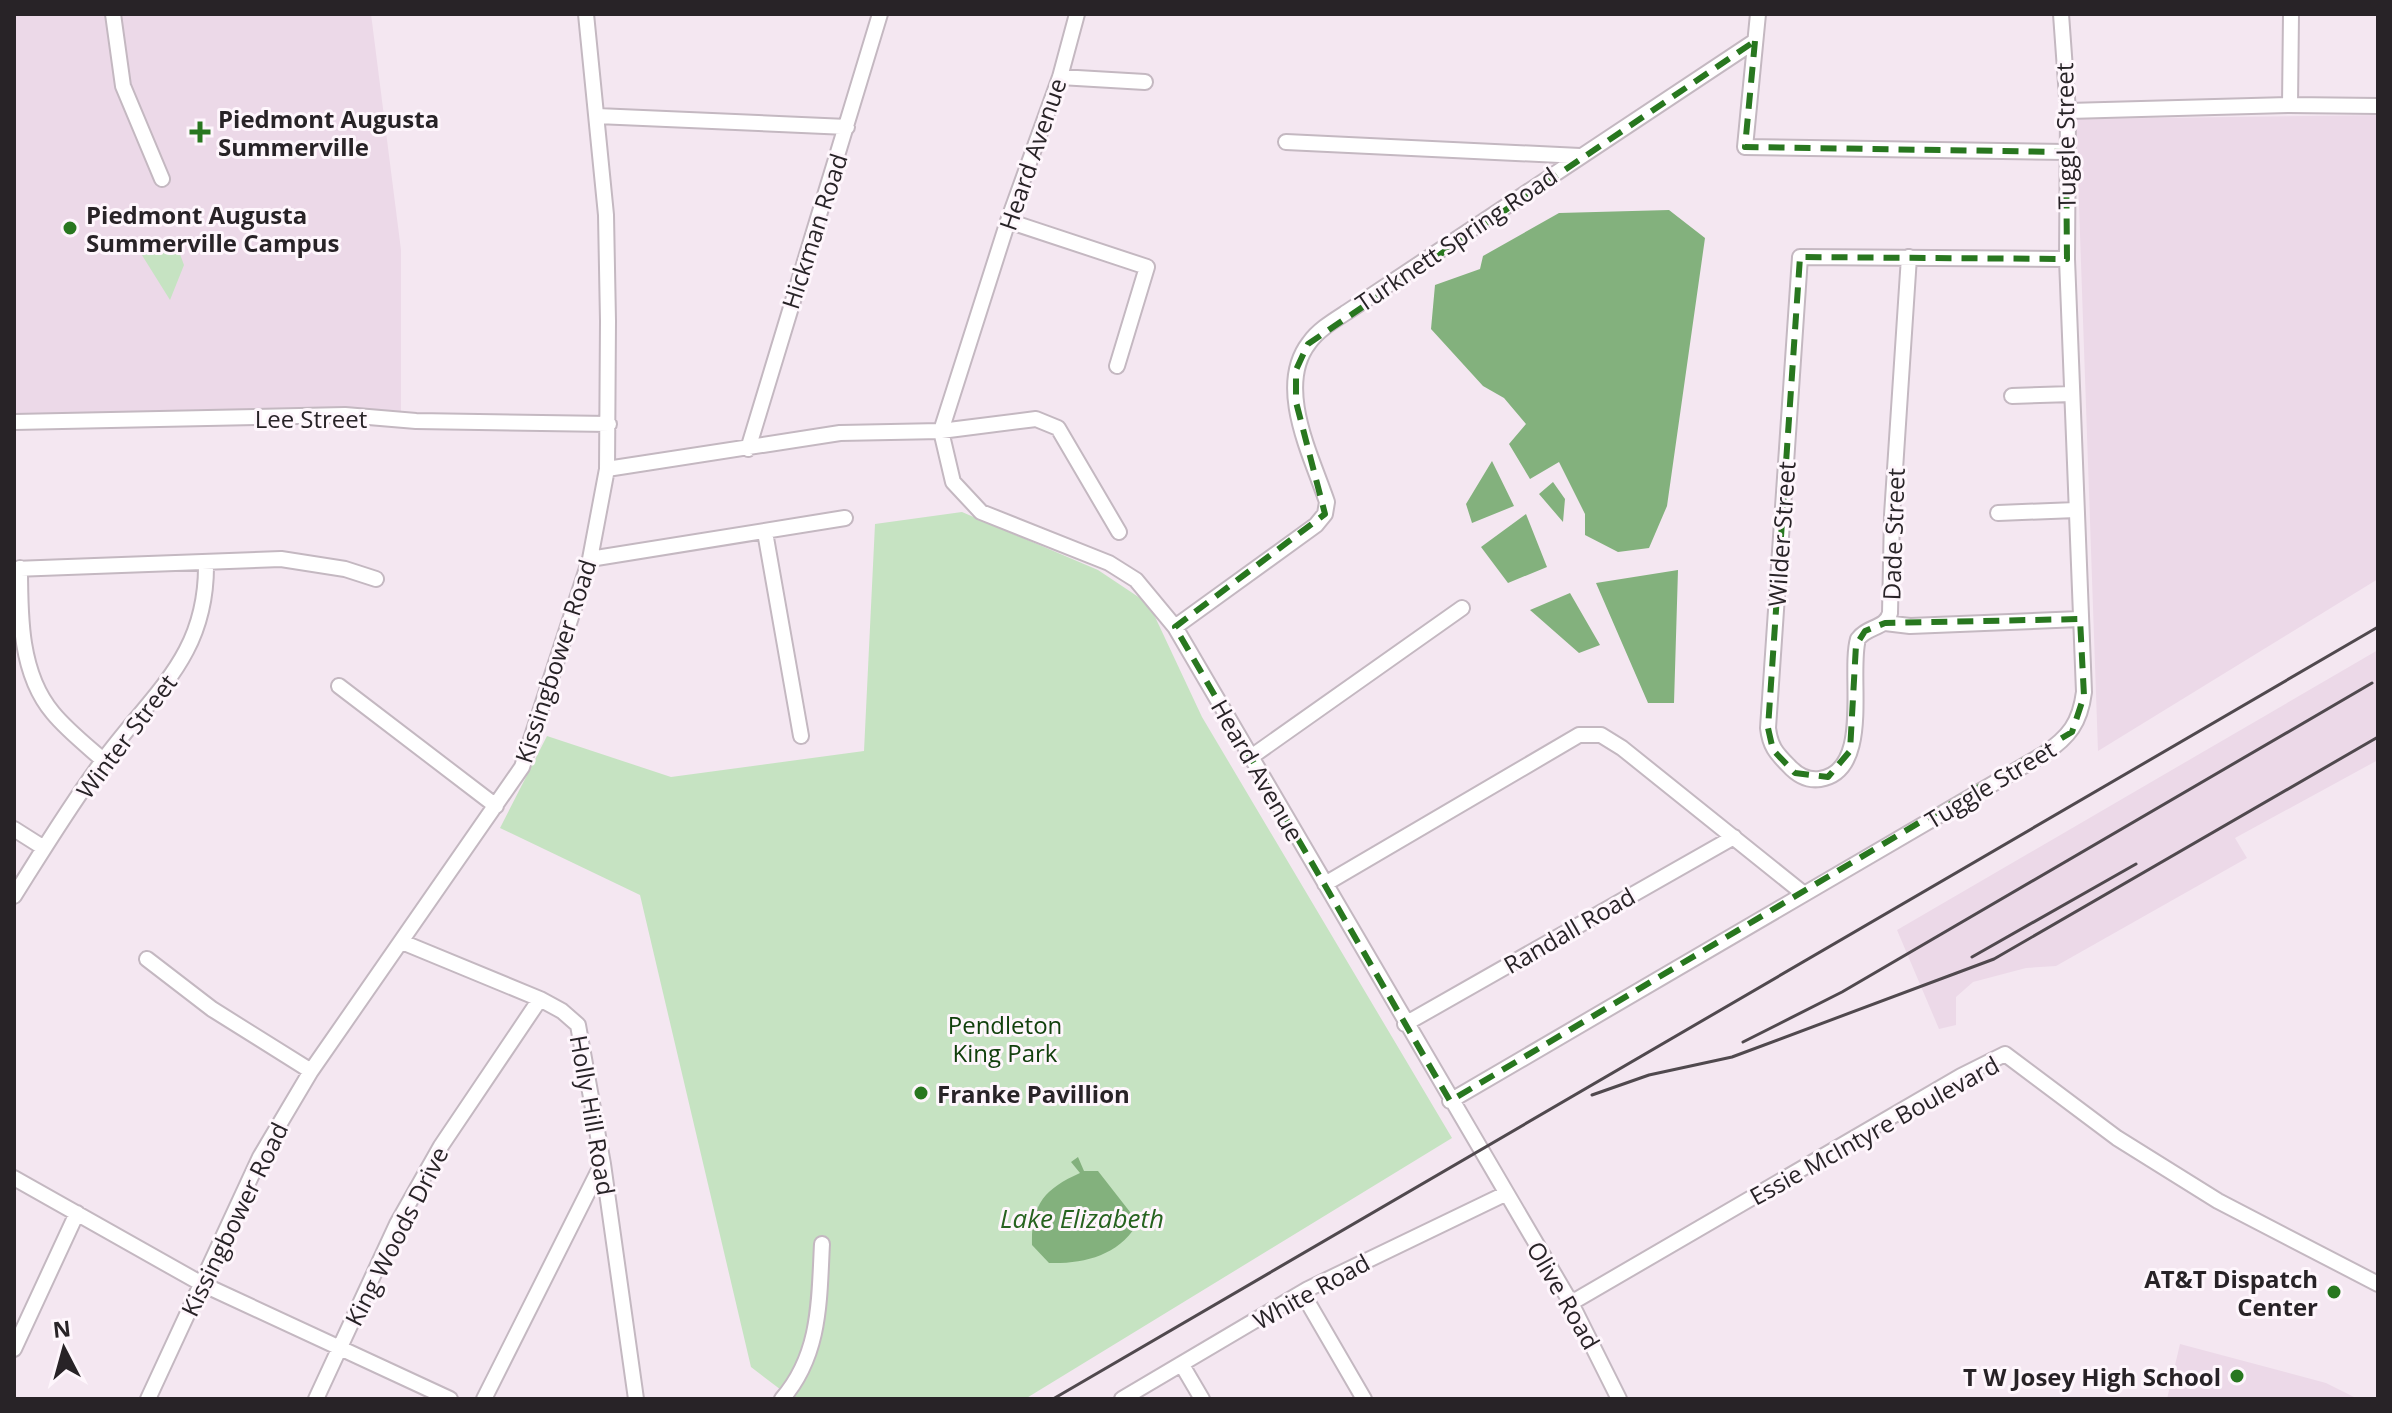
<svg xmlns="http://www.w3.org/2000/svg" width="2392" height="1413" viewBox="0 0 2392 1413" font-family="'Open Sans',sans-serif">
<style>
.built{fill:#ecd9e8}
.green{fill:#c6e3c2}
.water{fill:#83b17d}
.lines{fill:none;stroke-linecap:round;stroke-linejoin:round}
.minor-casing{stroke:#c4b8c1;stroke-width:18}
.minor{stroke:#fff;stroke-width:14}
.rail{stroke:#50494e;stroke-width:3}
.marked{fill:none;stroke:#28771f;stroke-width:6;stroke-dasharray:16 10;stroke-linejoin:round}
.poi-dot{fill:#28771f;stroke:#fef6fc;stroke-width:3}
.labels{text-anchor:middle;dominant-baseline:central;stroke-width:6;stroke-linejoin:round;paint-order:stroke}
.poi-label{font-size:24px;font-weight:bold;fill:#282327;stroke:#fef6fc;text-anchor:start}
.street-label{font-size:24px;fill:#282327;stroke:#fef6fc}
.park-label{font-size:24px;fill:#11400c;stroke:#fef6fc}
.water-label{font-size:26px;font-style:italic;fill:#26631f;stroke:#fef6fc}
</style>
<rect width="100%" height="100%" fill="#f4e7f1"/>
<path class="built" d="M14,14H371L401,250V411L214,409L14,415Z
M2378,115V579L2098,751L2076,119Z
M2378,650V760L2235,838L2247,858L2056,966L2026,968L1973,982L1956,997V1025L1939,1029L1897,930Z
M2180,1344L2326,1383L2358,1399H2167Z"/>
<path class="green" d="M174,238L184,265L170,300L140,252Z
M962,512L1098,570L1149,604L1202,717L1452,1138L1025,1399H793L751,1367L640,895L500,828L547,736L671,777L864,751L875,524Z"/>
<path class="water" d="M1669,210L1705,238L1667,506L1649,548L1618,552L1585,535V514L1559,462L1530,479L1509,444L1526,424L1504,398L1483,386L1431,329L1435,285L1480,269L1483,256L1559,213Z
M1492,461L1514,506L1472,523L1466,504Z
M1553,482L1565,499L1563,522L1539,494Z
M1526,514L1547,567L1508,583L1481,547Z
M1678,570L1674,703H1648L1596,583Z
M1570,593L1600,645L1579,653L1530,610Z
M1078,1157L1084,1171H1098L1130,1212L1136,1226C1117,1256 1083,1264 1049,1263L1032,1245C1031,1205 1044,1189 1080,1173L1071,1162Z"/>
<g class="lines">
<defs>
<path id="minor" d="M113,14L123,86L162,179
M1077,14L1060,77L1008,221L941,431L953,482L981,512L1109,563L1136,580L1175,627L1571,1303L1619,1399
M1758,14L1745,147L2066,152
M1060,77L1145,82
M2290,105L2291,14
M2068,111L2290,105L2378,106
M597,116L847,127
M1286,142L1580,156
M1008,221L1147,267L1117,366
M1909,257L1892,515L1890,613C1886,629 1867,626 1858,639C1848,674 1873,771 1820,779C1807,781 1797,775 1788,765C1776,753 1770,746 1768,728L1800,257L2067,259
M2012,396L2072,394
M14,422L345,415L416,421L609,424
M748,449L880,14
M607,469L840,433L941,431L1036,419L1058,428L1119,532
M1998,513L2076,510
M765,532L801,736
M590,559L845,518
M20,568C20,616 20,674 53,713C67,730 86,745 103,760
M14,569L281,559L345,569L376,579
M1885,623L1910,626L2080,619
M1175,627L1316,525L1325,514L1327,502C1312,457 1275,387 1309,343C1318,330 1333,321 1347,312L1755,41
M339,686L496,806
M1251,757L1462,608
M14,829L44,848
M1325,884L1579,735H1601L1622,748L1804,894
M14,896C43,850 72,802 105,758C155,691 207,655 206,564
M402,942L540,999L562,1011L578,1025L603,1164L636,1399
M147,959L212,1009L311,1071
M1405,1024L1734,837
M1450,1101L2044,754C2069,737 2080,723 2084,692L2067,259L2068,111L2061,14
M14,1178L202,1284L450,1399
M1303,1294L1364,1399
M1571,1303L1961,1076L2005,1054L2117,1138L2218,1201L2378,1284
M14,1349L77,1213
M1182,1365L1202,1399
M148,1399L260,1157L311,1071L522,767L590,559L607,469L608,321L606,215L586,14
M316,1399L397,1224L441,1146L540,999
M484,1399L602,1164
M782,1399C821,1354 819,1300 822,1244
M1122,1399L1308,1289L1505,1194"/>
</defs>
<use href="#minor" class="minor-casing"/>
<use href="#minor" class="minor"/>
<path class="rail" d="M1972,957L2136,864
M1743,1042L1842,992L2372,683
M1592,1095L1649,1075L1732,1057L1994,959L2378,737
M1053,1399L2378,627"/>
</g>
<path class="marked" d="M1755,41L1745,147L2066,152L2067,259L1800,257L1768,728L1773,750L1795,773L1828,777L1850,751L1856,645L1865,631L1885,623L2080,619L2084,696L2072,732L1450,1101L1175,627L1325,514L1296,402V370L1308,344Z"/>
<g class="poi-dot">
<path d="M196 120h8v8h8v8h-8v8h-8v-8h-8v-8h8z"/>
<circle cx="70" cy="228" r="8"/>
<circle cx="921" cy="1093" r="8"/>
<circle cx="2334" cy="1292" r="8"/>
<circle cx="2237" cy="1376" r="8"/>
</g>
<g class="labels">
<g class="poi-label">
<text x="218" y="118">Piedmont Augusta<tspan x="218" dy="28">Summerville</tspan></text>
<text x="86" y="214">Piedmont Augusta<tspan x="86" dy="28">Summerville Campus</tspan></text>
<text x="937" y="1093">Franke Pavillion</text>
<text x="2318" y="1278" text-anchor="end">AT&amp;T Dispatch<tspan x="2318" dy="28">Center</tspan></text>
<text x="2221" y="1376" text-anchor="end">T W Josey High School</text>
</g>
<g class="street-label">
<text transform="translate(2065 136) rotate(-91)">Tuggle Street</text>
<text transform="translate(1032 154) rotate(-71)">Heard Avenue</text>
<text transform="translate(814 231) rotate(-72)">Hickman Road</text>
<text transform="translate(1456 239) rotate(-34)">Turknett Spring Road</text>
<text x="311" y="418">Lee Street</text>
<text transform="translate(1781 534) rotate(-86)">Wilder Street</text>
<text transform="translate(1893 534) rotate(-88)">Dade Street</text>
<text transform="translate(555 661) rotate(-72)">Kissingbower Road</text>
<text transform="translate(126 736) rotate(-53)">Winter Street</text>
<text transform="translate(1258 770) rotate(60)">Heard Avenue</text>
<text transform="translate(1990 784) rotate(-31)">Tuggle Street</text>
<text transform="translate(1569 930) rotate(-30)">Randall Road</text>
<text transform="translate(593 1115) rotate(80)">Holly Hill Road</text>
<text transform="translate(1874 1130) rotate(-29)">Essie McIntyre Boulevard</text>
<text transform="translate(234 1219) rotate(-64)">Kissingbower Road</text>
<text transform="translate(396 1236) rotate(-63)">King Woods Drive</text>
<text transform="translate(1311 1291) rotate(-29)">White Road</text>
<text transform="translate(1564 1295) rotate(60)">Olive Road</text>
</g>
<g class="park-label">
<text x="1005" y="1024">Pendleton<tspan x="1005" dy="28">King Park</tspan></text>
</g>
<g class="water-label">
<text x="1082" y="1218">Lake Elizabeth</text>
</g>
</g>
<rect width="2392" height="1413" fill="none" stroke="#282327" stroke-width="32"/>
<g transform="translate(64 1349) rotate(354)" stroke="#fef6fc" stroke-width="6" paint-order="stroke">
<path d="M0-6L14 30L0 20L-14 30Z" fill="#282327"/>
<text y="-12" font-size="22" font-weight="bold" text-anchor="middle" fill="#282327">N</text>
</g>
</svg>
